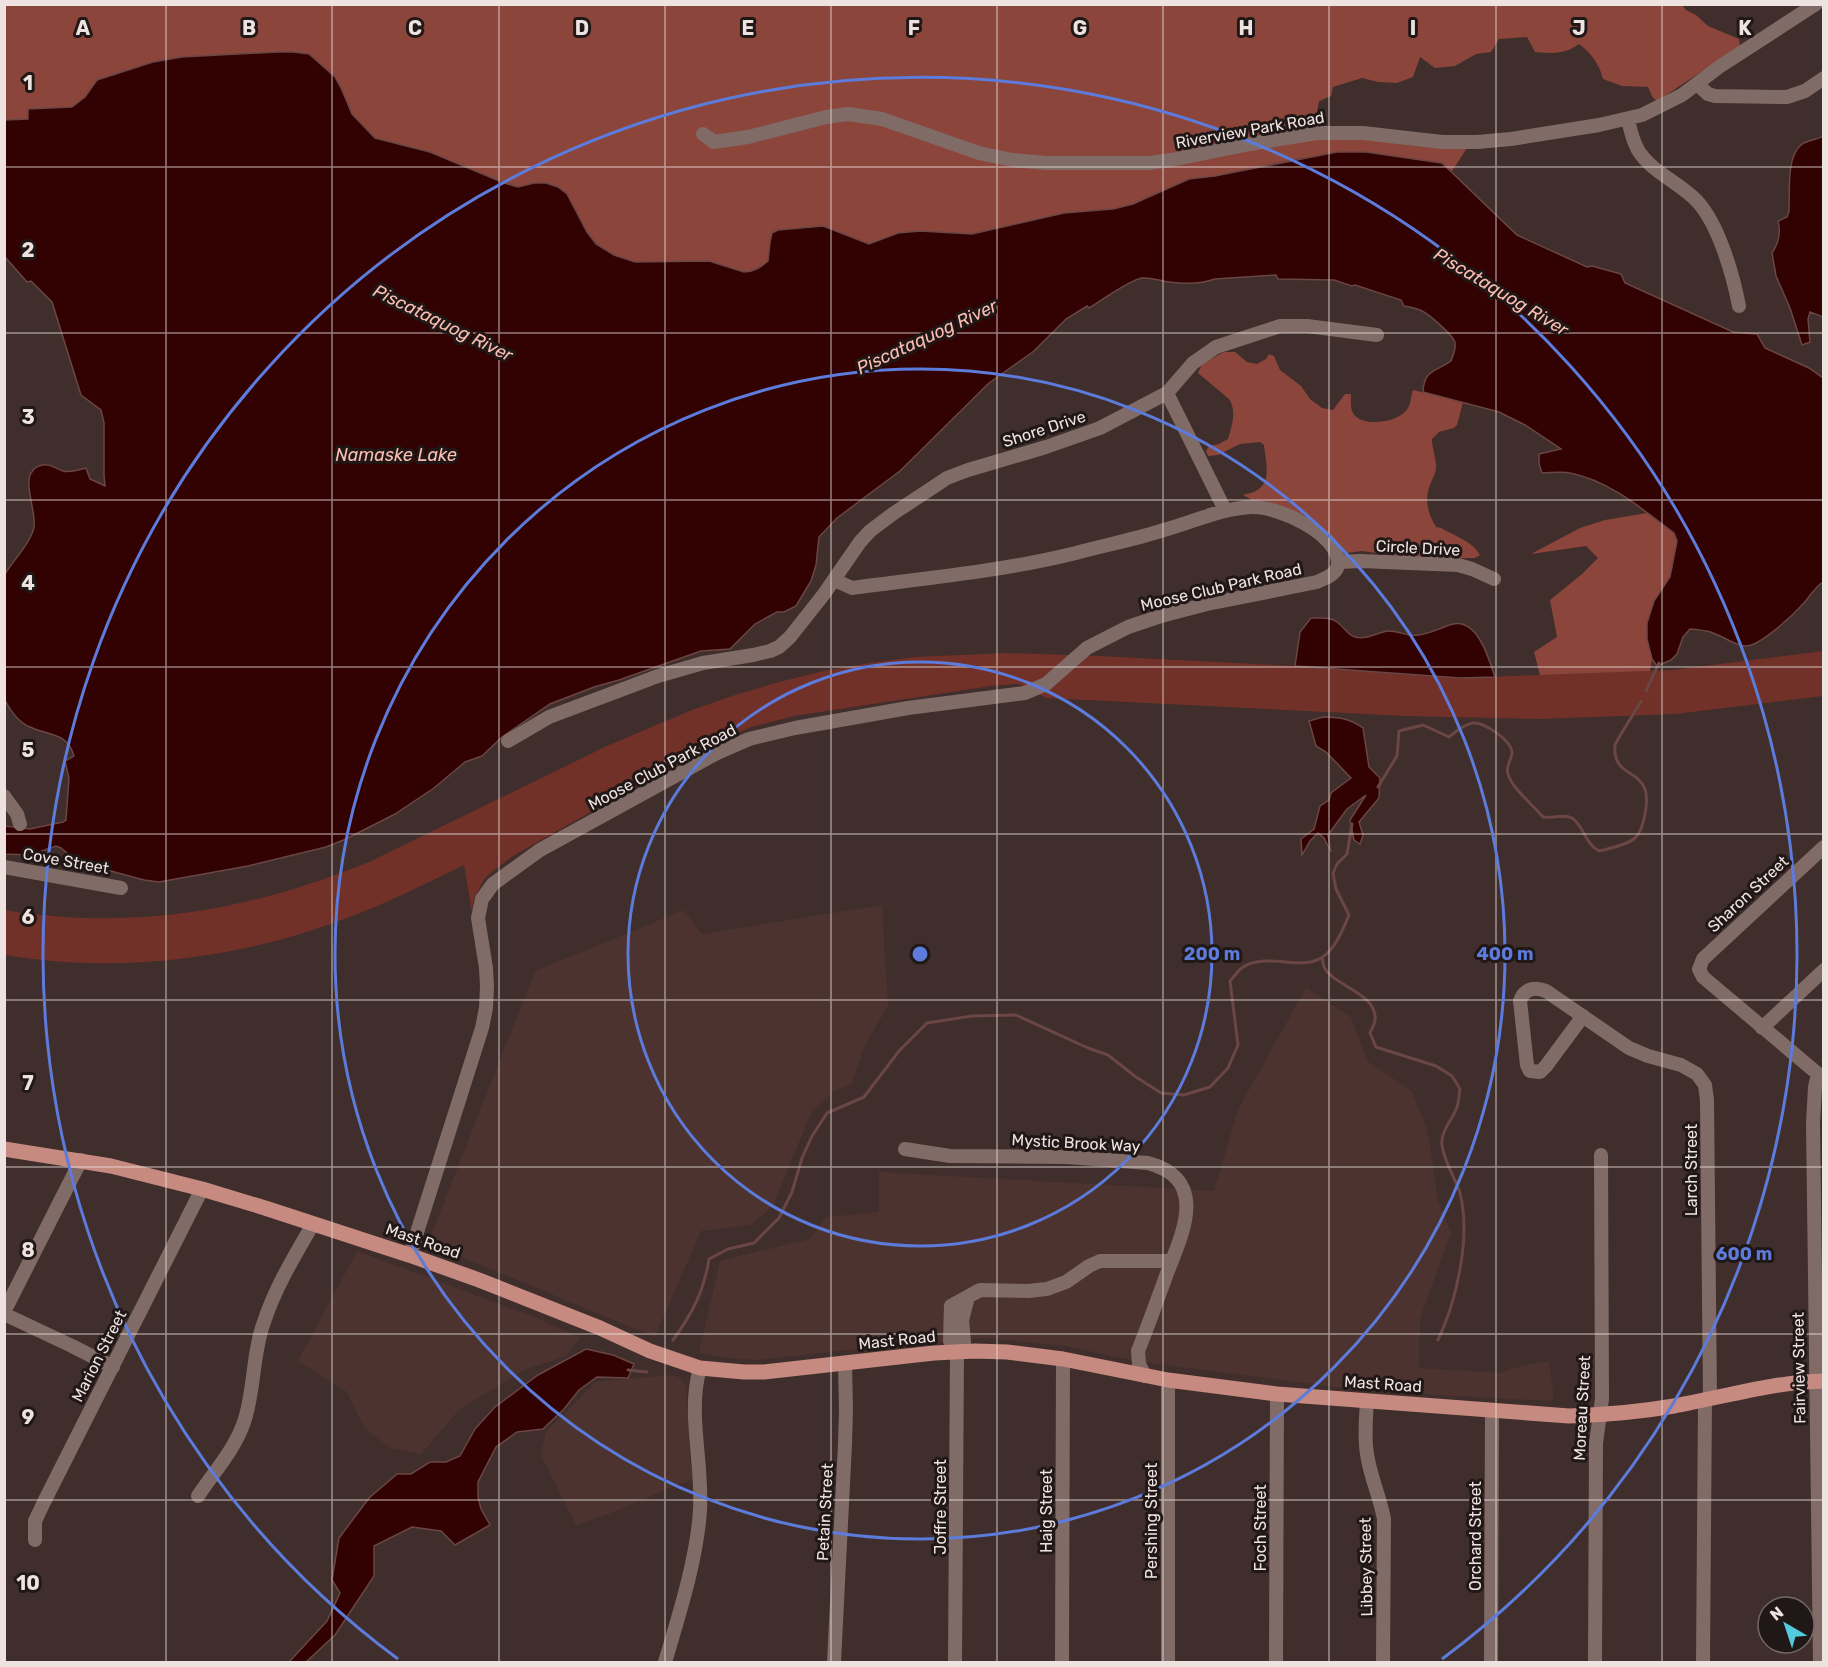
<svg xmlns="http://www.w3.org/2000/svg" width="1828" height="1667" viewBox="0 0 1828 1667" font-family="Rubik,sans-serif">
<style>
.built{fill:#4c332f}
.green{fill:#713028}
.forest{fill:#8b453b}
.water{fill:#310201;stroke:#6a4644;stroke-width:1.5}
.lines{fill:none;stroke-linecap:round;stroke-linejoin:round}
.stream{stroke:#6a4644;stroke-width:3}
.minor{stroke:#806b67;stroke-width:14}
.major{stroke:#c68a80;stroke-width:15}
.grid{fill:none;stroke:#efe3e1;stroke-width:1.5;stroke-opacity:0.55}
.ring{fill:none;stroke:#5c7bdb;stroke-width:3}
.labels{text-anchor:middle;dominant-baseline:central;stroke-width:6;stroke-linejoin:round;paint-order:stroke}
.street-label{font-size:16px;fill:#efe3e1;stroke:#201817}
.water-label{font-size:18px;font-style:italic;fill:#fdbdb2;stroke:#201817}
.grid-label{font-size:20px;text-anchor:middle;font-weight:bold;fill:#efe3e1;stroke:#201817;stroke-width:6;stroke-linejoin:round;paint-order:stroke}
.centre{fill:#5c7bdb;stroke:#201817;stroke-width:3}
.ring-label{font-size:18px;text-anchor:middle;font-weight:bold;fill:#5c7bdb;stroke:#201817;stroke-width:6;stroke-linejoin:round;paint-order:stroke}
</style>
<rect width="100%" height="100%" fill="#3f2e2b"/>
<path class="built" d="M882,905L888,1006L864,1047L852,1084L836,1090L812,1111L773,1206L751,1225L701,1231L655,1337L428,1243L535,971L684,910L702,934Z
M1306,988L1351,1017L1367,1061L1412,1091L1426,1127L1430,1144L1438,1201L1451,1232L1420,1319L1419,1368L1500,1373L1514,1368L1549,1361L1554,1397L1551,1401L1367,1391L1135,1361L1066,1346L984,1338L878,1347L756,1360L729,1358L699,1353L720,1261L810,1239L826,1217L879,1212V1172L1214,1191L1238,1109Z
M357,1251L537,1318L580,1338L566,1356L522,1371L459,1410L421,1454L390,1448L365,1429L347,1392L298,1361Z
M668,1375L679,1377L686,1386L690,1462L694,1480L674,1486L611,1513L576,1525L541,1455L546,1432L596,1382Z"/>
<path class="green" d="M1823,651V696L1675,714L1540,719L1405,716L1046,698L1019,684L991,686L794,716L751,727L700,750L513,856L490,873L483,881L474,899L472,912L464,865C425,884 386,904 344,919C236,960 118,974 5,955L4,910C135,931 248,911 369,862L609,745L692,710L735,695L779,682L824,671L869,663L914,657L1005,653L1099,656L1295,666L1460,678L1672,670Z"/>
<path class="forest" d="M5,4H1681L1686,10L1696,15L1708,26L1739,39L1740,46L1657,101L1653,98L1648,87L1622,86L1603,79C1599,64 1592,54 1579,44C1566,54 1552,54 1535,52L1527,37L1499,39L1491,52L1476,54L1455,66L1435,68L1420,57L1413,77L1397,83L1378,82L1362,78L1333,87L1331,96L1319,101L1315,123L1316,138L1362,137L1413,146L1467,148L1452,171L1442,163L1366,152L1301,158L1215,176L1189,179L1133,204L1113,209L1064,213L972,234L920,231L898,233L869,244L823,226L779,230L772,233L770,242L769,261L760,268L750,272L635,262L614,255L597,244L587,232L567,194L558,187L546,183H534L518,187L504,183L430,152L375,138L352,114L342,90L335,77L309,54L293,52H277L182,57L153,62L97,80L85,97L72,107L28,109V119L5,120Z
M1224,352H1235L1247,362L1257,364L1266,359L1269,354L1274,356L1280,370L1301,386L1310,399L1322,408L1333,410L1345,394H1351C1351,400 1350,408 1353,413C1361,428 1400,423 1408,408C1411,403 1411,395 1413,390L1463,402L1457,425L1454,428L1439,432L1432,439C1432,449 1436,457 1436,467C1436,474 1432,479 1430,485C1424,501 1428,513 1436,527L1441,528C1453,535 1474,542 1480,555L1475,558H1460L1397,556L1362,551L1347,553L1338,548L1330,535L1305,515L1295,513L1267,501L1252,500L1243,495C1249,493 1257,492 1261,487C1271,478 1265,457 1264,445L1260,442L1240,444L1218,455L1208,456L1206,451L1209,446L1219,444L1228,439C1232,426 1237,411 1229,399L1198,373L1202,364Z
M1647,513L1674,533L1677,541L1670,577L1654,601L1647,639L1652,659L1650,671L1540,675L1534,652L1557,637L1550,600L1582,574L1598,558L1586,546L1531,554L1580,528L1605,520Z"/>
<path class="water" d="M277,52H293L309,54L317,61L335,77L342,90L352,114L375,138L430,152L504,183L518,187L534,183H546L558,187L567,194L587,232L596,244L614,255L635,262L709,261L744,272C754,272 761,267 768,261L770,242L772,233L778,230L823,226L869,244L898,233L920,231L972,234L1064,213L1113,209L1133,204L1189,179L1215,176L1337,152H1366L1442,163L1517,235L1587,267L1592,266L1621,274L1625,283L1733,332L1757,334L1765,348L1809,368L1823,378V582C1814,588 1811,595 1804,603C1794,614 1759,648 1744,646C1733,644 1724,637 1713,633C1706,630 1698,630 1690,629L1683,637L1677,654L1671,660L1657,666L1652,659L1647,639V623L1654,601L1670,577L1677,541L1674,533C1642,509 1610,481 1570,473C1562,471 1551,473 1542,473L1539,464V454L1561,449L1525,425L1499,412L1423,392C1424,369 1436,372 1451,361C1453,355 1456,350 1455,343C1455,337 1429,314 1422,311C1417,308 1410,307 1404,306L1401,300L1355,285L1352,286L1334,280L1278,279L1276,275L1215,279C1201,284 1184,284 1169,282C1160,281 1151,277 1142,278C1127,281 1103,300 1089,308L1087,306L1066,319L1034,351L989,383L900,471L837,518L819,537L816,565L811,581L796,606L784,612H777L755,624L730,649L701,651L619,680L594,687L550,704L502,737L482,756L465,762L434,788L395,814L346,839L326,847L248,866L159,882L144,880L96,867L74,859L61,848L56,846L30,855L5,854V826L30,829L63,822L66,820L69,778L65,761L74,756C67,732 49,736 30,727C18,722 10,710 5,700V574C12,562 32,541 34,527C37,508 16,471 42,465C51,463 56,469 63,471C70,473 79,470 86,468L90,479L105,486L104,475V423L101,410L81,395L52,302L31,281L27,282L5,257V120L28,119V109L72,107L85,97L97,80L153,62L182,57Z
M1823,136V319L1821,316L1810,312L1808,319L1810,342L1802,345L1790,308L1776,276L1772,253C1779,243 1781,233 1778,221L1787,217L1789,211C1790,194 1786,157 1801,145C1807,140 1817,140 1823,136Z
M1311,618C1320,618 1330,617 1337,622C1344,627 1348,635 1355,637C1366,640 1376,633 1387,631C1397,630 1408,637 1418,635C1431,634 1441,627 1453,624C1478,619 1489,659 1495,677L1460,678L1295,666L1300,632Z
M1323,717C1338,717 1349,718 1363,728L1369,767L1380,778L1379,798L1359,822L1363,835L1360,844L1354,840L1350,820L1366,795L1347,809L1328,835L1331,852L1324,838L1318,833L1310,841L1302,855L1301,839L1314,829L1320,806L1329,800L1331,793L1351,778L1326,752L1316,746L1309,721Z
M586,1349L613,1355L634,1364L628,1378L597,1377L579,1390L564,1409L543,1429L517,1432L496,1447L478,1482V1497L481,1509L490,1525L455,1545L441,1531L412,1527L374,1546V1576L335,1635L306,1662H289L327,1621L340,1593L332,1580L339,1538L369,1498L397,1474H411L430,1462H446L460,1456L475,1429L495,1407L538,1375Z"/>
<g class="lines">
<path class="stream" d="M1646,691L1659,663
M1378,787L1397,756L1399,731L1423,725L1449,737C1455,732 1464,724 1473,723C1484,722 1511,740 1512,752C1512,760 1505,766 1508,774C1511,787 1534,806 1543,817C1553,819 1563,813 1572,818C1584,826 1585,844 1599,851C1608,849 1628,844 1635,838C1644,830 1649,801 1645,789C1638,770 1612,774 1615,745C1616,741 1637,709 1641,701
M1322,958C1323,961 1323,964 1324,967C1333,986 1378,993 1375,1020C1375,1024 1371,1030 1370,1033L1376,1047L1436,1066L1452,1076L1460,1089C1459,1095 1459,1101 1457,1107C1453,1119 1440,1132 1442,1145C1444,1162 1455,1177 1460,1193C1471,1237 1457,1300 1438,1340
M673,1340C692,1314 704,1291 709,1259L728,1249L754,1243L779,1218L792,1192L802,1158L812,1136L827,1113L864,1097L899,1051L927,1023L972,1016L1016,1015L1088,1048L1108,1055L1136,1077L1161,1093L1184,1095L1210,1087L1228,1068L1238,1045L1230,981C1234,977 1238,970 1243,967C1269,952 1300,971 1321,958C1335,950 1343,929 1349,915L1336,889L1333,873L1337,864L1347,854L1352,824
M628,1370L647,1372"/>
<path class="minor" d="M1697,84L1708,94L1715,96L1787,97L1805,91L1824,78
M1628,119C1630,129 1633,141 1638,150C1651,172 1679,182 1697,201C1719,225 1733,275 1739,306
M703,134L714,142L748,137L826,117L848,114L882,119L979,153L1012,160L1046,163H1149L1171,160L1250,144L1317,133H1363L1442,142H1477L1511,139L1599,125L1642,115L1682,95L1719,67L1816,4
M1167,393L1225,510
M1338,562L1361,561L1458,565L1472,569L1494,579
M835,578L860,542L870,531L894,513L947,478L968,470L1046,447L1100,428L1167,393L1193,363L1216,347L1280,326H1307L1377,335
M4,796L17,814L20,824
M1824,847L1703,959L1699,969L1703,977L1824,1079
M4,867L121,888
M1583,1016L1546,1066L1540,1072L1530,1071L1527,1065L1520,1001C1524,989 1534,986 1546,991L1629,1048L1648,1056L1681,1065L1697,1074L1705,1085L1707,1100L1710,1398
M1762,1028L1824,970
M1818,1074L1815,1087L1813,1123L1820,1662
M905,1149L950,1156L1067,1157L1148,1163C1211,1180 1181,1236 1166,1276C1157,1301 1148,1326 1138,1351L1139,1364L1145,1376
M409,1255L413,1245L482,1028L486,1008L487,986L486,968L478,918L482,899L493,884L540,850L717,753L749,739L795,728L908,708L1025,693L1046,684L1087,648L1128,627L1161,616L1207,604L1317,582C1325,578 1339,574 1338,562C1337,533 1277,506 1252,507C1222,508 1193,522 1164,530C1136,539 1106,545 1076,553C1003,571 927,578 852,588L841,583L835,578L824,594L790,637L779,647L770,651L753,655L703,663L658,676L549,717L508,741
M4,1312L81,1160
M4,1314L72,1346L113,1367
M957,1351L950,1341L951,1306L980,1290L1028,1291L1047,1289L1066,1282L1089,1266L1100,1261H1172
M957,1351L964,1342L962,1320L968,1297
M1168,1380V1662
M1367,1401C1366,1418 1364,1436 1367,1454C1370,1476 1380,1497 1384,1519L1383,1662
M198,1496C214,1472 235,1449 244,1422C255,1390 252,1354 264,1322C275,1288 295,1255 313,1224
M35,1540V1521L45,1500L202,1189
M665,1662C679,1615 697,1559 700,1510C703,1463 687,1412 700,1368
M834,1662L845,1444L846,1410L845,1363
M955,1662L957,1351
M1062,1662L1063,1359
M1276,1662L1277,1394
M1491,1662L1492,1410
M1595,1662L1596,1443L1602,1399L1601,1155
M1703,1662L1705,1399"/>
<path class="major" d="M4,1149L111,1166L202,1189L265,1208L409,1255L479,1280L600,1328L650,1351L700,1368L744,1372H764L934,1353L975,1351L1007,1352L1063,1359L1168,1380L1277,1394L1569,1416C1604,1415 1639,1412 1674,1406C1724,1397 1773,1382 1824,1381"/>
</g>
<path class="grid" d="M166,4V1662M332,4V1662M499,4V1662M665,4V1662M831,4V1662M997,4V1662M1163,4V1662M1329,4V1662M1496,4V1662M1662,4V1662M4,167H1824M4,333H1824M4,500H1824M4,667H1824M4,834H1824M4,1000H1824M4,1167H1824M4,1334H1824M4,1500H1824"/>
<g class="ring">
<circle cx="920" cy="954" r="292"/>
<circle cx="920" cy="954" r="585"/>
<path d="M398 1659A877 877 0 1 1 1442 1659"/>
</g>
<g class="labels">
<g class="street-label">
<text transform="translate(1250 130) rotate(-10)">Riverview Park Road</text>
<text transform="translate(1044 429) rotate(-18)">Shore Drive</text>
<text transform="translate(1418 548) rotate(3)">Circle Drive</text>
<text transform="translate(1221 587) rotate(-13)">Moose Club Park Road</text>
<text transform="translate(662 767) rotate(-28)">Moose Club Park Road</text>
<text transform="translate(66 861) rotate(10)">Cove Street</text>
<text transform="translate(1748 894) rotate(-43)">Sharon Street</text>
<text transform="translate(1076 1143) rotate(3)">Mystic Brook Way</text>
<text transform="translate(1691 1170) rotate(-90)">Larch Street</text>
<text transform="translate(423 1241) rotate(19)">Mast Road</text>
<text transform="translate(897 1340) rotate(-6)">Mast Road</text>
<text transform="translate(99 1356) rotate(-63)">Marion Street</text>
<text transform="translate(1799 1368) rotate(-91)">Fairview Street</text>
<text transform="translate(1383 1384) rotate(4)">Mast Road</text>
<text transform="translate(1582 1408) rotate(-87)">Moreau Street</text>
<text transform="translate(940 1507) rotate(-90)">Joffre Street</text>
<text transform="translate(1046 1511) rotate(-90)">Haig Street</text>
<text transform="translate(825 1512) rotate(-87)">Petain Street</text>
<text transform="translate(1151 1521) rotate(-90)">Pershing Street</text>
<text transform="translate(1260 1528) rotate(-90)">Foch Street</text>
<text transform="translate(1475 1536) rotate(-90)">Orchard Street</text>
<text transform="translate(1366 1567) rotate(-91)">Libbey Street</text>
</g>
<g class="water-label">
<text transform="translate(1501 292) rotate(31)">Piscataquog River</text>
<text transform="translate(443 323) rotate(26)">Piscataquog River</text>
<text transform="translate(927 337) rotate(-25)">Piscataquog River</text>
<text x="396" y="455">Namaske Lake</text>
</g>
</g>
<g class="grid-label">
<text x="83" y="35">A</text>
<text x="249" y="35">B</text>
<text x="415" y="35">C</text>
<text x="582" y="35">D</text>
<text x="748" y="35">E</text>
<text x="914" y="35">F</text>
<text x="1080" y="35">G</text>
<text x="1246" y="35">H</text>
<text x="1413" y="35">I</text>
<text x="1579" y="35">J</text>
<text x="1745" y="35">K</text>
<text x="28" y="90">1</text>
<text x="28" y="257">2</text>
<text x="28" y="424">3</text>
<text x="28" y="590">4</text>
<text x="28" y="757">5</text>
<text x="28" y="924">6</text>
<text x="28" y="1090">7</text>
<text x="28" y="1257">8</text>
<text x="28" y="1424">9</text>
<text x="28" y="1590">10</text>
</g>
<circle cx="920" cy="954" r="9" class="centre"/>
<g class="ring-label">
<text x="1212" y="960">200 m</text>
<text x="1505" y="960">400 m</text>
<text x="1744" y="1260">600 m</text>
</g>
<rect width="1828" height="1667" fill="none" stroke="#efe3e1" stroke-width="12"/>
<g transform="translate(1786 1625) rotate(321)"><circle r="28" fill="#201817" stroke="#736968" stroke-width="1.5"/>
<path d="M0-4.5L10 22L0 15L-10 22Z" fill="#54cadd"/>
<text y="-9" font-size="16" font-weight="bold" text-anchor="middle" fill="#efe3e1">N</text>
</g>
</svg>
